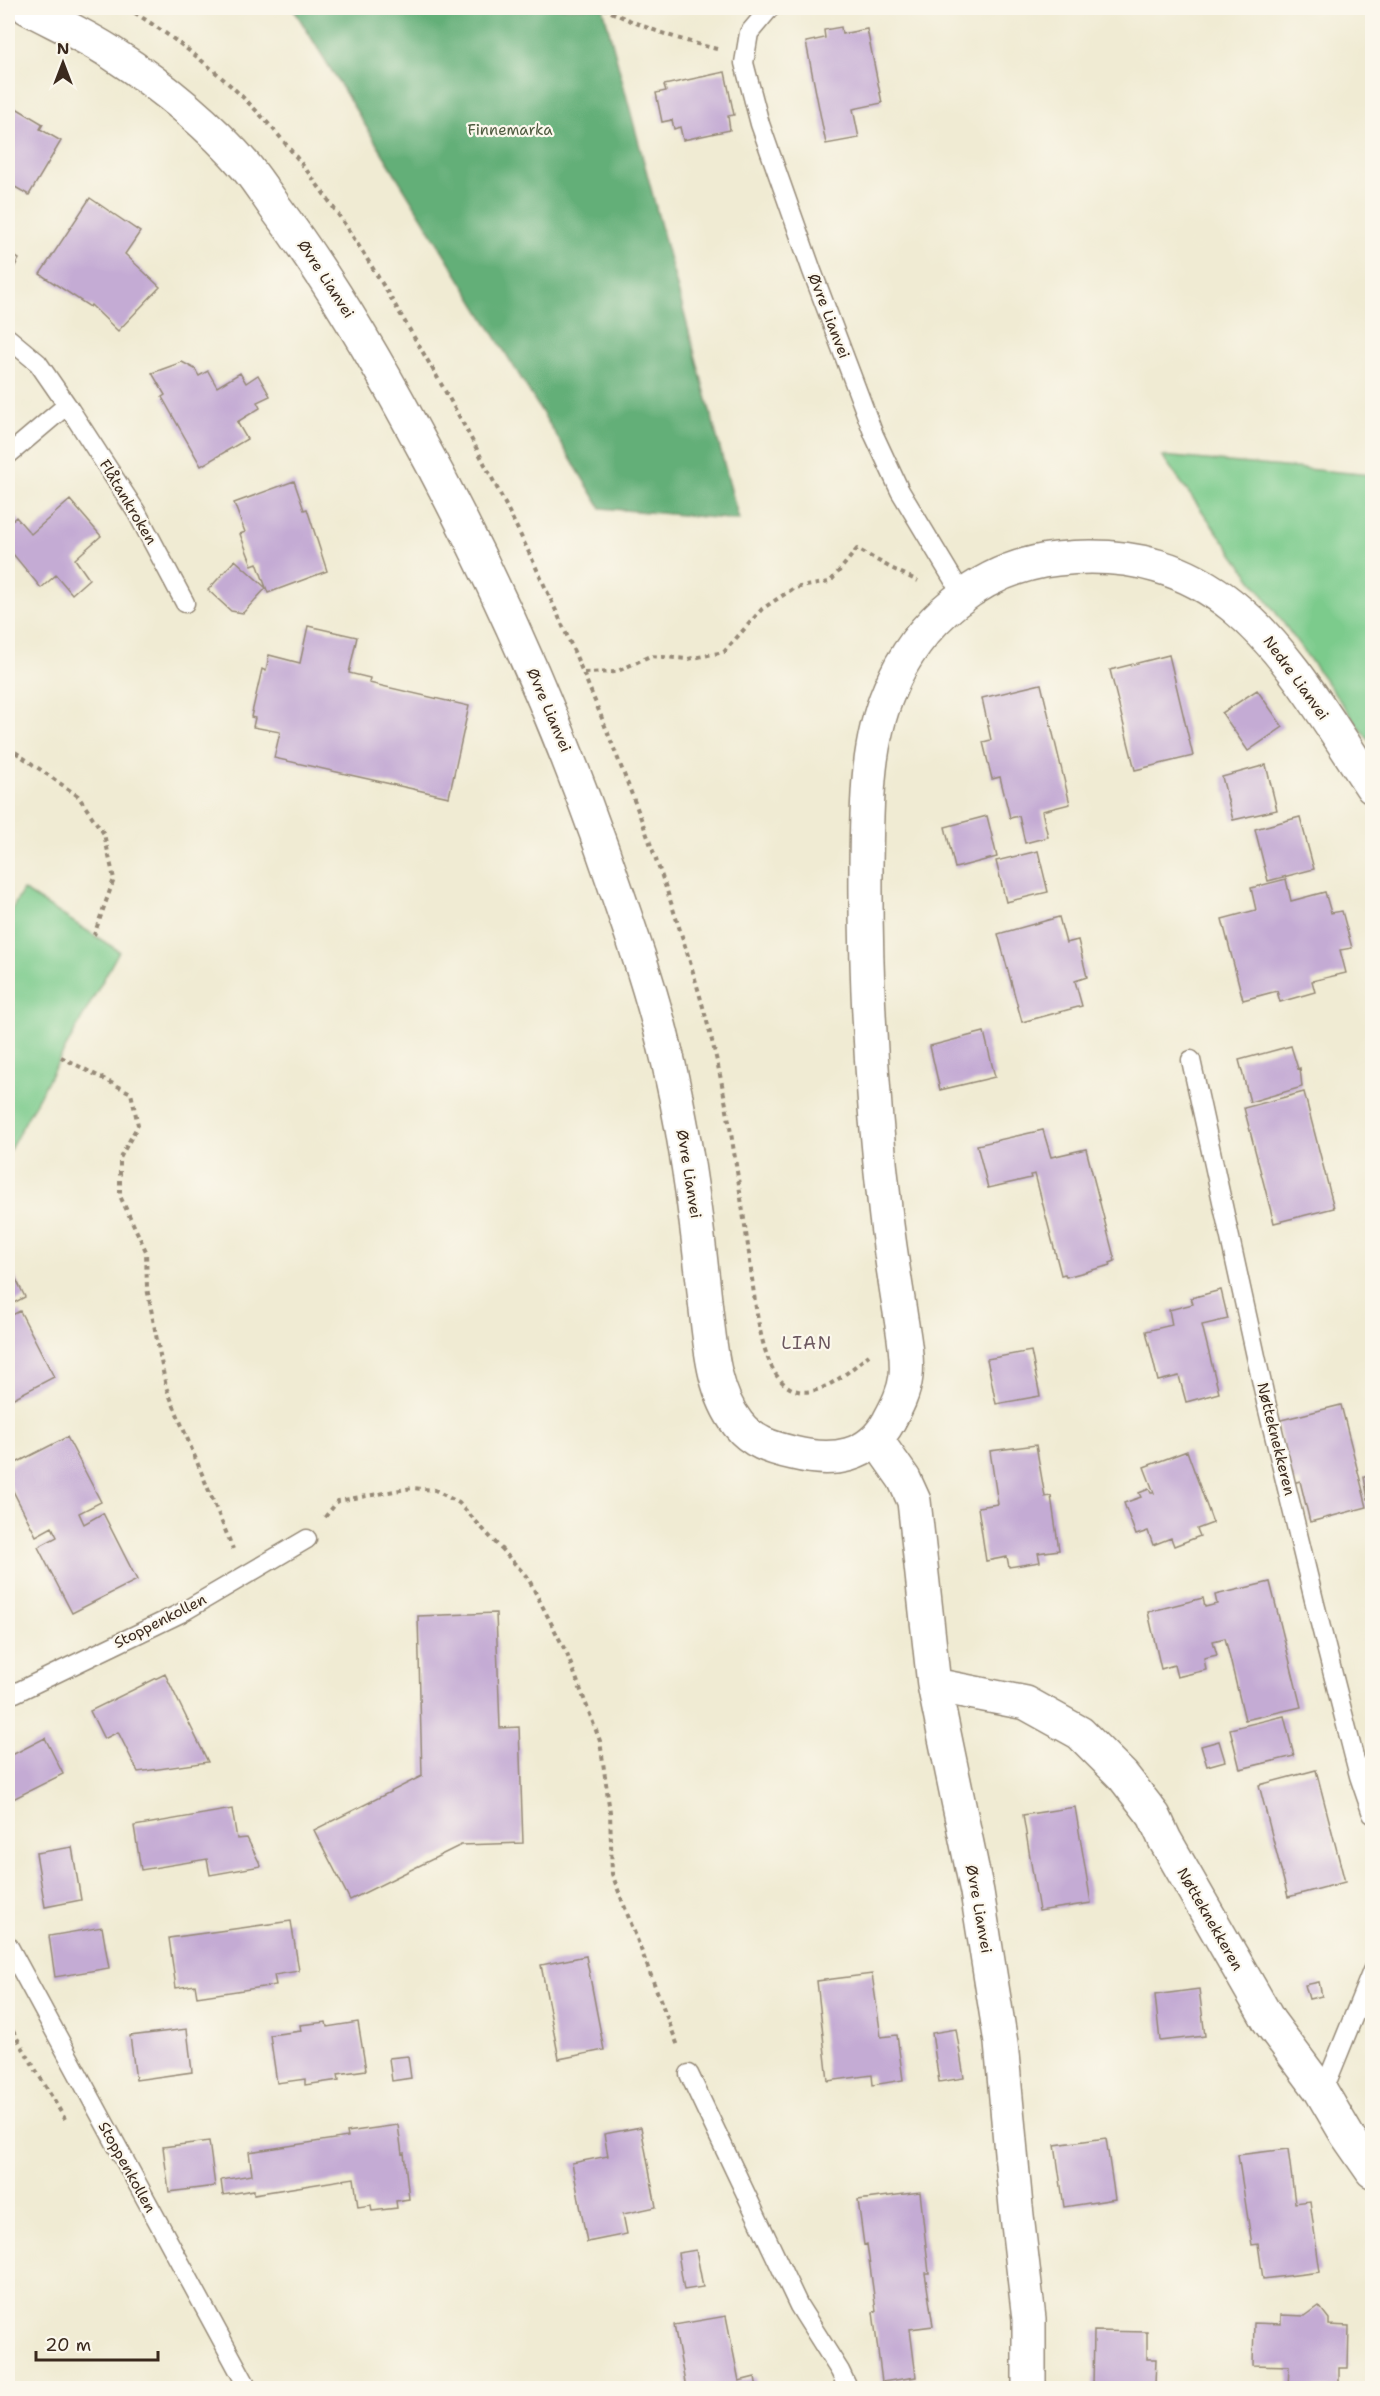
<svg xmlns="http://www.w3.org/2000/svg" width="1380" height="2396" viewBox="0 0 1380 2396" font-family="'Shantell Sans',sans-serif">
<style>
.green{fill:#7bcb8c;stroke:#5b7a55;stroke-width:1.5}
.forest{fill:#64af78;stroke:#506c4b;stroke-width:1.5}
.building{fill:#c4abd4}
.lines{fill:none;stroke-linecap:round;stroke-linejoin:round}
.lane-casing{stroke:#968a78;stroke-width:21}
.street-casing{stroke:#968a78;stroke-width:36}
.path{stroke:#968a78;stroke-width:4;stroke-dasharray:4.5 4.5;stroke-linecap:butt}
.lane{stroke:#fff;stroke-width:18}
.street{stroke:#fff;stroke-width:33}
.labels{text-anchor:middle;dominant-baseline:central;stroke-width:4.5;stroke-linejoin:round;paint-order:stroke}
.park-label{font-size:15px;fill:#4e5a3f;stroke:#fbf7ec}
.street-label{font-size:15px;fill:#3b2a1e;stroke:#fbf7ec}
.quarter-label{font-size:18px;letter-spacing:1.5px;fill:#6b575e;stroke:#fbf7ec}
</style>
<rect width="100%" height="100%" fill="#fbf7ec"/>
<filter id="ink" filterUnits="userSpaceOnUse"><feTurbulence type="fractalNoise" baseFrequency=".0167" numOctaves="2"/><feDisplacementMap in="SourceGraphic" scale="12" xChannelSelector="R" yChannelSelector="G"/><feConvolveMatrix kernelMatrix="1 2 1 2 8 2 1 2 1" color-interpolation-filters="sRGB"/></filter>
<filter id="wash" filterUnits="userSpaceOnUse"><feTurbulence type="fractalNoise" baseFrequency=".008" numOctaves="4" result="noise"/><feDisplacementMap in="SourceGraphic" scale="24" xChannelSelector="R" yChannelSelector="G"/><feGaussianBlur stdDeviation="1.35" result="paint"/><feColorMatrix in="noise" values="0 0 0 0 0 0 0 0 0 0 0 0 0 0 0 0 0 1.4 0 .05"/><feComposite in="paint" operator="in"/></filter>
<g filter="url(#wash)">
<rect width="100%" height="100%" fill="#f0ebd3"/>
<path class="green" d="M1162,456L1372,475V745Z
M23,890L119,951L8,1153V916Z"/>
<path class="forest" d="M293,8H603L739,520L601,508Z"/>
<g id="blocks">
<path class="building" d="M841,27L842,34L867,29L882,103L853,109L859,138L826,144L806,42L825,38L824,30Z
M725,72L734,115L728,116L730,130L683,140L680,127L674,129L672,120L662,122L656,93L666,91L664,85Z
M11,105L43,124L40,129L61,141L29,195L8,183V108Z
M90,198L140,232L125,254L160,287L118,331L91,305L90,307L40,274Z
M8,252L19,259L8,278Z
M182,362L195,369L199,376L208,371L217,387L240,373L246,383L258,375L270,396L257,402L260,408L237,422L247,439L201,466L162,397L165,395L152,373Z
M294,481L304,510L307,509L327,571L268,593L257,563L252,565L240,534L245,532L234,503Z
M70,500L101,536L75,559L89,579L72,594L56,575L41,588L8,548V524L16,517L31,534Z
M235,560L266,588L243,613L231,611L208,590Z
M308,626L357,637L349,673L370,678L369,683L469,706L449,797L274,758L280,732L253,727L255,718L251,717L262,669L266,671L269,655L300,663Z
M1169,655L1193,756L1135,770L1110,670Z
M1041,684L1070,804L1042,811L1048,837L1025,843L1019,816L1010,818L1000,777L992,779L983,742L991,740L982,698Z
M1257,690L1283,727L1248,751L1222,713Z
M1266,765L1277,810L1233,820L1222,777Z
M987,816L997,857L955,868L945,827Z
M1300,817L1314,869L1268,881L1255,829Z
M1038,851L1048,892L1006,902L996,861Z
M1286,879L1291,901L1325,892L1331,913L1342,911L1352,948L1340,950L1346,973L1312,981L1315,992L1280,1002L1277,991L1243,1000L1222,919L1256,910L1251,888Z
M1059,917L1066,943L1078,940L1087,977L1075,981L1082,1006L1022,1022L998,934Z
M984,1032L995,1077L940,1090L930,1046Z
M1291,1046L1298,1069L1300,1068L1302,1087L1250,1102L1239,1060Z
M1304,1092L1334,1208L1274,1223L1244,1108Z
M1043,1130L1051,1157L1086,1149L1115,1261L1110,1263L1111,1265L1066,1277L1065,1274L1061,1275L1035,1174L1030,1175L1031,1178L988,1188L977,1145Z
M8,1263L25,1297L8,1306Z
M1221,1290L1228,1319L1202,1325L1219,1393L1186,1402L1179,1376L1158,1381L1146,1331L1172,1325L1169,1310L1193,1304L1191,1298Z
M20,1311L54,1377L8,1401V1317Z
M1031,1351L1040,1396L996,1404L987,1359Z
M1341,1405L1367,1507L1310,1522L1300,1481L1293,1483L1277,1421Z
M67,1437L101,1502L79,1513L84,1524L103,1513L137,1580L72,1613L38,1547L57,1537L52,1527L36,1536L8,1481V1467Z
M1036,1445L1045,1497L1051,1496L1059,1550L1038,1553L1040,1562L1009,1567L1007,1557L986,1561L978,1507L998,1504L990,1451Z
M1187,1451L1213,1523L1197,1529L1200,1536L1174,1546L1171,1538L1153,1545L1148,1531L1136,1535L1124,1503L1141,1497L1139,1493L1149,1489L1151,1493H1154L1144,1467Z
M1372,1475V1498L1368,1499L1364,1477Z
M1270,1582L1301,1707L1245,1720L1225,1638L1213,1641L1217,1655L1204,1658L1206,1670L1177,1677L1174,1665L1161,1669L1148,1612L1203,1598L1205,1607L1217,1604L1215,1595Z
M496,1613L500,1728L519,1727L523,1843L461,1845L350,1900L314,1830L422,1776L418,1616Z
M165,1674L208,1762L138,1772L118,1732L104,1739L90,1711Z
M1284,1716L1294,1756L1240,1769L1230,1729Z
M45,1738L63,1774L13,1799L8,1789V1757Z
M1219,1741L1225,1761L1207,1766L1201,1746Z
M1316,1770L1345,1882L1288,1897L1259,1785Z
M1075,1807L1091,1903L1039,1911L1023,1815Z
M232,1809L237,1839L247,1838L261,1866L210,1875L207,1859L141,1870L134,1826Z
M72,1847L81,1900L45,1907L36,1853Z
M291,1921L299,1971L274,1975L276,1985L197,1997L195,1985L176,1988L169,1938Z
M102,1927L109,1968L55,1977L49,1936Z
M586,1956L604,2050L559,2059L541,1965Z
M872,1974L881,2037L897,2035L903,2080L873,2085L872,2075L828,2081L817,1981Z
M1319,1982L1322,1996L1309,1999L1305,1985Z
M1199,1989L1205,2036L1160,2041L1155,1995Z
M326,2022L327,2027L358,2022L366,2070L338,2074L339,2080L305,2085V2079L277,2083L270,2035L301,2031L300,2025Z
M187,2029L192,2072L136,2080L130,2036Z
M956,2029L964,2078L939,2082L932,2033Z
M408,2056L411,2078L392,2081L389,2058Z
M398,2125L402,2154L404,2153L409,2199L396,2201L397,2208L372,2211L371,2205L358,2207L354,2178L254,2194V2190L223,2195L221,2180L252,2175L249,2152L348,2137L347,2132Z
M641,2127L656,2207L623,2214L627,2234L587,2242L572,2163L608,2156L604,2134Z
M1106,2138L1115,2199L1064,2207L1055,2145Z
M209,2141L215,2186L169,2192L163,2147Z
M1288,2149L1295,2203L1310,2201L1320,2272L1263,2279L1258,2244L1252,2245L1238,2155Z
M920,2192L929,2273H925L933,2326L910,2329L916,2377L882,2382L873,2312L876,2311L867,2244L864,2245L858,2200Z
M696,2250L703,2287L684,2290L678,2253Z
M1319,2306L1329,2319V2325L1349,2326L1348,2368H1339V2388H1288L1289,2366L1253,2365L1254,2323L1281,2324V2315L1305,2316Z
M726,2316L739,2381L755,2377L757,2388H686L674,2325Z
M1368,2327H1372V2365H1371Z
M1094,2331L1147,2332V2359H1156L1155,2384H1146V2388H1093Z"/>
</g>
</g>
<g filter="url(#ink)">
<use href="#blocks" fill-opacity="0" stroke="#968a78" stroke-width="1.5"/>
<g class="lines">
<defs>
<path id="lane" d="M770,8L749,33L744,63L760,124L812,271L874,435L900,491L962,594
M8,338L38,363L67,405L137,513L185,603
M8,455L67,405
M1191,1060L1266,1402L1314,1600L1359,1776L1372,1814
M8,1694L15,1693L181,1613L307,1539
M8,1945L248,2388
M689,2074L799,2306L840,2371L848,2388
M1321,2091L1329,2077L1372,1971"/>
<path id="street" d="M28,8C56,23 86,36 113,54C162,86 209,124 247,168C257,180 266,194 275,207C327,276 370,349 411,425C486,561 550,703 602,849C623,910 645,970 661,1032C684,1121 696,1211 705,1301C710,1341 712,1391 738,1424C752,1442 771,1448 793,1453C833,1463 869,1458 889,1421C897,1406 904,1393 906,1376C908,1355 903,1333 900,1312C895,1281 890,1249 886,1217C872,1100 865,983 866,865C867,806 866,745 889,691C917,621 982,567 1057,559C1231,540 1290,665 1372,787
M878,1442L904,1479L914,1501L934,1685L977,1892L1001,2043L1016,2207L1029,2319V2388
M934,1685L1026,1703L1080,1733L1123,1776L1154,1816L1165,1840L1269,2021L1321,2091L1347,2135L1372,2171"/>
</defs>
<use href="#lane" class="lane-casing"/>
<use href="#street" class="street-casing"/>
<path class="path" d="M127,8C181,41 232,82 274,130C331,196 374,269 418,344C497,478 564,619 620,764C657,858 690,952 714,1049C730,1114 738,1180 748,1246C753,1281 757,1348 777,1376C805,1414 845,1374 869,1355
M603,8C639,26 678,40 717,49
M584,673L616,672L650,656L688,659L724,652L762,609L794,588L830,582L857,549L891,568L918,581
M8,747L78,796L104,834L114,879L94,935
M61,1057L131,1093L138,1125L120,1158V1196L146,1251L147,1288L166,1387L233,1549
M325,1517L338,1501L412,1488L435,1490L459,1503L528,1578L567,1654L600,1741L610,1812L612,1874L678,2046
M8,2023L65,2119"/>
<use href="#lane" class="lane"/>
<use href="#street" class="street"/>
</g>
</g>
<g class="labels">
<g class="park-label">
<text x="510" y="130">Finnemarka</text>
</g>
<g class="street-label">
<text transform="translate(326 279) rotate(57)">Øvre Lianvei</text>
<text transform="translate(829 316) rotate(69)">Øvre Lianvei</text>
<text transform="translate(128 502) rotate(59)">Flåtankroken</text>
<text transform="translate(1296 678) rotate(54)">Nedre Lianvei</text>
<text transform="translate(549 710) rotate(67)">Øvre Lianvei</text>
<text transform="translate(689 1174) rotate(81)">Øvre Lianvei</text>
<text transform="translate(1276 1439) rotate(76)">Nøtteknekkeren</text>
<text transform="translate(160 1621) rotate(-27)">Stoppenkollen</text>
<text transform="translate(979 1909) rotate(80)">Øvre Lianvei</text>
<text transform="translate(1210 1919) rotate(60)">Nøtteknekkeren</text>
<text transform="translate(127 2167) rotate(61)">Stoppenkollen</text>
</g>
<g class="quarter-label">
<text x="807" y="1343">LIAN</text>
</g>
</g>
<rect width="1380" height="2396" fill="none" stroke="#fbf7ec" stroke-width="30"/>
<g transform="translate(63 63)" stroke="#fbf7ec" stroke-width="4.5" paint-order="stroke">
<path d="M0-4.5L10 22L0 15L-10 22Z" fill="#3b2a1e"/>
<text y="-9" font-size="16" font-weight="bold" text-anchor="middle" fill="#3b2a1e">N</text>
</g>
<path d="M36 2351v9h122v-9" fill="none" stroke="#3b2a1e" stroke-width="3"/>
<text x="45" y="2351" font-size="18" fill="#3b2a1e" stroke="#fbf7ec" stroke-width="4.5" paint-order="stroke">20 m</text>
</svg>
